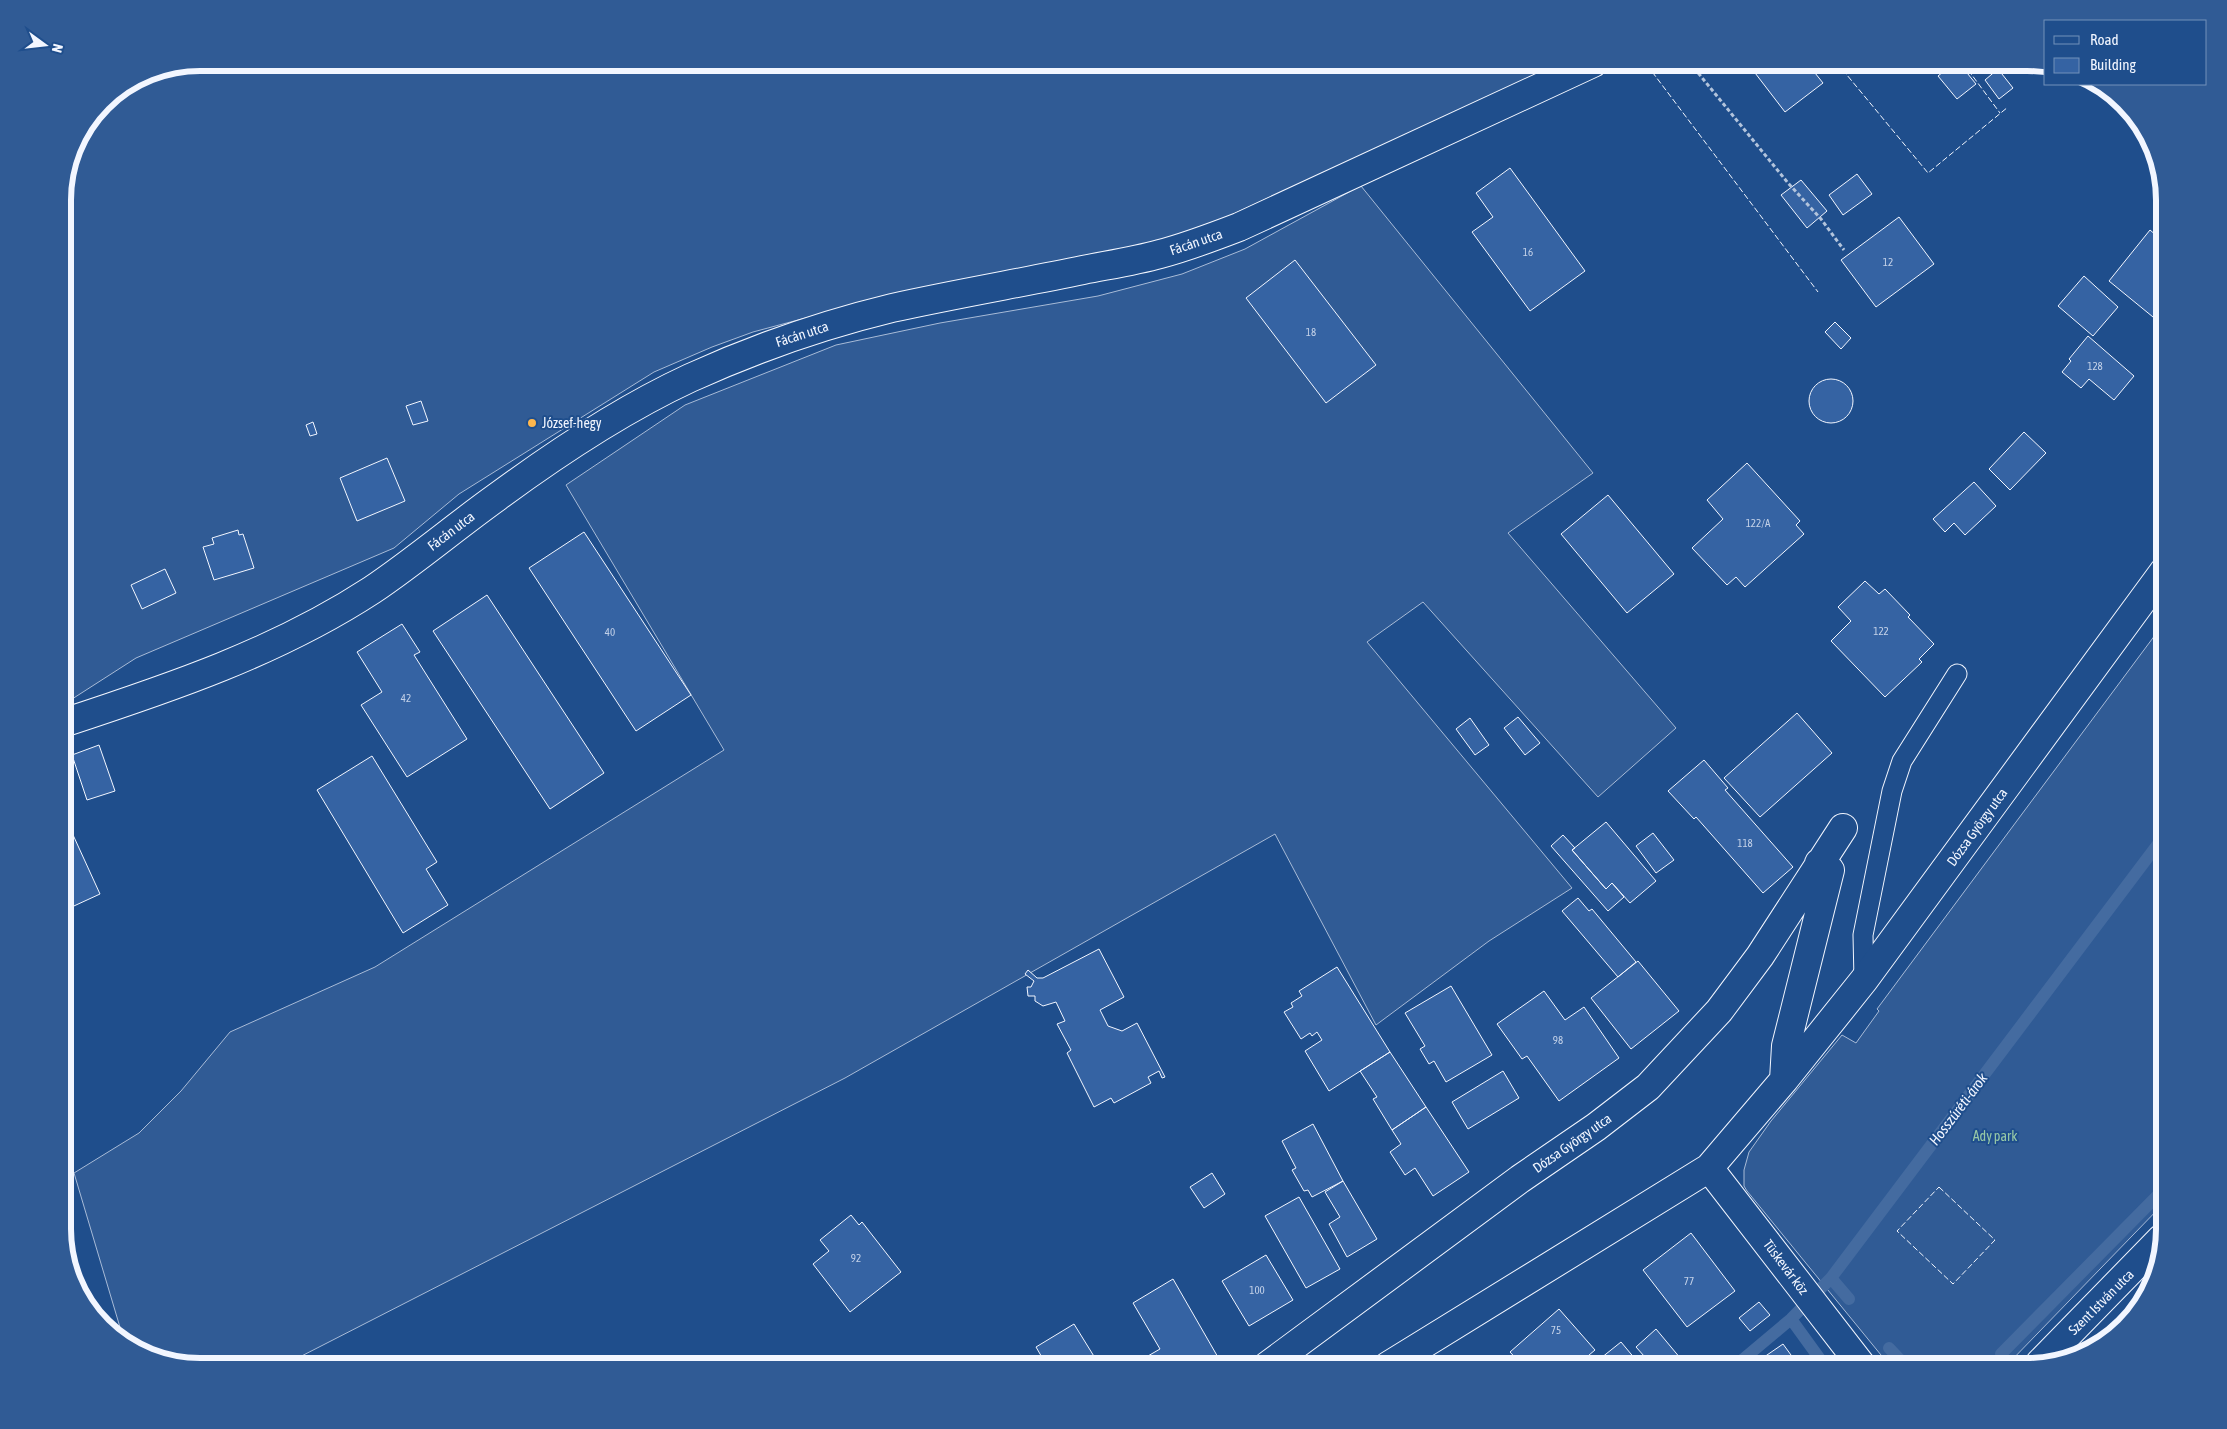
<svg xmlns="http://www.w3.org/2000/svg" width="2227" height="1429" viewBox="0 0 2227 1429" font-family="'Asap Condensed',sans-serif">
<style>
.built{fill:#305b95;stroke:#a8bbd7}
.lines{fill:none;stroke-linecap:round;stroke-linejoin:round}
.stream{stroke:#446ba0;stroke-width:12}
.building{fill:#3563a3;stroke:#f2f6ff}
.lane-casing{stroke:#f2f6ff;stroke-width:21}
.street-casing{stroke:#f2f6ff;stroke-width:30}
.secondary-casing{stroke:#f2f6ff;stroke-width:30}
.path{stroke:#b3c4dc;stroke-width:3;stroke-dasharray:4 2.5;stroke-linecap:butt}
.lane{stroke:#1f4e8c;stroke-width:19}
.street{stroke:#1f4e8c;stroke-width:28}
.secondary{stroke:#1f4e8c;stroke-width:28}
.fence{stroke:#f2f6ff;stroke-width:1;stroke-dasharray:6 2.5;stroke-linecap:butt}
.poi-dot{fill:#ffb74d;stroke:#1f4e8c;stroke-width:2}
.labels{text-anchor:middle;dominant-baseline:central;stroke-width:4;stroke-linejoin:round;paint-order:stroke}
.number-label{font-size:11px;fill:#c3d1e8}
.street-label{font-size:14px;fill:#f2f6ff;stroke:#1f4e8c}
.poi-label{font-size:14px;fill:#f2f6ff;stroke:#1f4e8c;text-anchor:start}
.park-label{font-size:14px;fill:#97c8a6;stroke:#1f4e8c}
.water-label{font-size:15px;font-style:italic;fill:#f2f6ff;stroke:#1f4e8c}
.rim{fill:none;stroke:#f2f6ff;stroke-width:6}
</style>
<rect width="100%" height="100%" fill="#1f4e8c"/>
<path class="built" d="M200,63H1618L1361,186L1593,473L1508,533L1676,728L1598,797L1423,602L1367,642L1572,888L1489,941L1376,1025L1275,834L845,1078L282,1366H200L125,1344L74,1173L139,1133L181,1091L230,1032L375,967L724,750L566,485L685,405L836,345L940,323L1098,296L1182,274L1245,249L1360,186L1344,163L1227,217L1156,242L884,297L753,332L712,347L654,372L459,494L394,548L136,658L69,701L63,703V191L73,147L103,103L148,73Z
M2164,623V1203L2006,1366H1890L1747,1191L1744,1186V1170L1749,1152L1771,1121L1842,1035L1856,1043L1879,1011L1877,1009Z"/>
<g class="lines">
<path class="stream" d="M1831,1278L1849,1299
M1791,1319L1825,1366
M1889,1348L1906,1366
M2001,1354L2164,1189
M1735,1366L1791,1319L1831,1278L2164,836"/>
</g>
<path class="building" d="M1760,63H1807L1823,83L1785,112L1752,69Z
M1954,63H1959L1976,84L1957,99L1938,76Z
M1998,69L2013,88L1999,99L1985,80Z
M1510,168L1585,271L1530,311L1472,232L1493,217L1476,193Z
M1857,174L1872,194L1843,215L1829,195Z
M1801,180L1827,211L1807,228L1781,195Z
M1899,217L1934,264L1876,307L1841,260Z
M2150,230L2164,242V326L2109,281Z
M1295,260L1376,365L1326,403L1246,298Z
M2084,276L2118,307L2093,336L2058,306Z
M1835,322L1851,338L1841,349L1825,332Z
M2088,336L2134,376L2114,400L2089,379L2081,388L2062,372L2071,361L2069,359Z
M1809 401a22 22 0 1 1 44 0a22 22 0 1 1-44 0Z
M421,401L428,421L413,425L406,406Z
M313,422L317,434L310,436L306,425Z
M2024,432L2046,453L2010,490L1989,469Z
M387,458L405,501L357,521L340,478Z
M1747,463L1800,521L1796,525L1804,534L1745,587L1736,577L1727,585L1692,548L1723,519L1707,500Z
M1974,482L1996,506L1965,535L1954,523L1945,532L1933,519Z
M1608,495L1674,574L1627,613L1561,534Z
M238,530L239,535L243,534L254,568L214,580L203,547L214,544L212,538Z
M584,532L691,695L636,731L529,568Z
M165,569L176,593L142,609L131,585Z
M1865,581L1879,594L1885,589L1910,615L1908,617L1934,644L1919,659L1922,662L1885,697L1831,641L1851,621L1838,607Z
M487,595L604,773L550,809L433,631Z
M402,624L420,652L414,655L467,739L407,777L361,705L382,692L357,652Z
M1797,713L1832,753L1760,817L1724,778Z
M1518,717L1540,743L1525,755L1504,728Z
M1470,718L1489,745L1475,755L1456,729Z
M99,745L115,791L87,800L72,755Z
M372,756L437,862L426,869L448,905L403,933L317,790Z
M1704,760L1728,788L1725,790L1793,867L1763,893L1696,817L1694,819L1668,791Z
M63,813L100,894L63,911Z
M1606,822L1656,881L1630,903L1612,883L1606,889L1572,850Z
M1653,833L1674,860L1656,873L1636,846Z
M1563,835L1575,848L1572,850L1606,889L1612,883L1624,897L1608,911L1551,846Z
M1578,898L1589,911L1592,909L1636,962L1618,977L1562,911Z
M1099,949L1124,997L1100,1010L1108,1026L1122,1031L1137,1023L1165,1077L1162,1078L1159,1071L1148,1077L1151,1083L1114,1103L1111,1098L1094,1107L1067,1053L1071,1050L1057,1024L1065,1021L1056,1002L1043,1006L1035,1001V996H1028L1027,987H1031L1034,981L1025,974L1028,970L1037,978H1043Z
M1638,961L1679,1011L1631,1049L1591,998Z
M1337,967L1390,1052L1329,1091L1305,1051L1322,1040L1317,1032L1312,1036L1310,1033L1301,1039L1284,1012L1293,1007L1291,1003L1302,996L1299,991Z
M1451,986L1492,1055L1446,1082L1434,1061L1429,1064L1420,1049L1425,1046L1405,1013Z
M1544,991L1565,1020L1584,1007L1619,1058L1559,1101L1527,1056L1522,1059L1497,1024Z
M1390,1052L1426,1107L1392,1130L1373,1099L1377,1097L1360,1071Z
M1503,1071L1519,1098L1468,1129L1452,1102Z
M1426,1107L1469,1172L1433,1196L1415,1168L1405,1175L1390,1152L1401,1144L1392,1130Z
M1313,1124L1343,1181L1312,1197L1308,1190L1304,1191L1292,1170L1296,1168L1282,1141Z
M1212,1173L1225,1194L1204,1208L1190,1187Z
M1343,1181L1377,1239L1347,1257L1329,1224L1340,1217L1325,1192Z
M1299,1197L1340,1269L1306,1288L1265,1216Z
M851,1215L859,1225L862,1222L901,1272L850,1312L813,1264L829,1251L820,1240Z
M1691,1233L1735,1291L1687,1327L1643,1270Z
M1266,1255L1293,1300L1249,1326L1222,1281Z
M1173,1279L1219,1359L1205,1366H1145L1141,1360L1160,1349L1133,1303Z
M1759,1302L1770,1315L1750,1331L1739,1318Z
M1559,1309L1595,1350L1576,1366H1523L1510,1352Z
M1074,1324L1100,1366H1047L1036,1347Z
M1656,1329L1686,1365L1685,1366H1653L1636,1347Z
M1621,1342L1641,1366H1591Z
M1783,1344L1799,1366H1751Z
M1496,1356L1504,1366H1484Z"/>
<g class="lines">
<defs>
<path id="lane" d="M1864,980L1863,935L1892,791L1902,761L1957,674"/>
<path id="street" d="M63,723C170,688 277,652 372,590C415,561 455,527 497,497C558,452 621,410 690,378C756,348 822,325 892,308C955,294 1020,283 1083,270C1108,265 1135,261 1160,254C1187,247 1213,237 1239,227L1593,63
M1784,1080L1786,1046L1830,870L1819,863
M1709,1168L1862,1366
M1267,1366L1520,1179L1596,1127L1648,1087L1719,1011L1760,956L1843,828
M1388,1366L1709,1168L1784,1080L1864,980L2164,571"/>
<path id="secondary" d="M2040,1363L2161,1239"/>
</defs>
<use href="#lane" class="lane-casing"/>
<use href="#street" class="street-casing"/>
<use href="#secondary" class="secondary-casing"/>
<path class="path" d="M1690,63L1788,183L1821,219L1844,250"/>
<use href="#lane" class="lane"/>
<use href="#street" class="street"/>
<use href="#secondary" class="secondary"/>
<path class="fence" d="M1662,63L1650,69L1818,292
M1837,63L1928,173L2008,107
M1963,63L2000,113
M1939,1187L1995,1240L1953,1284L1897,1231Z"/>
</g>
<circle class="poi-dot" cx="532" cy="423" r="5"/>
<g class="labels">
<g class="number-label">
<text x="1528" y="252">16</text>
<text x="1888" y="262">12</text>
<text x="1311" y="332">18</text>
<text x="2095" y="366">128</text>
<text x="1758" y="523">122/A</text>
<text x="1881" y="631">122</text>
<text x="610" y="632">40</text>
<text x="406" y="698">42</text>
<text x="1745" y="843">118</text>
<text x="1558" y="1040">98</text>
<text x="856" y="1258">92</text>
<text x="1689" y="1281">77</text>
<text x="1257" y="1290">100</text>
<text x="1556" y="1330">75</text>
</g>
<g class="street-label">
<text transform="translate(1196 242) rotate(-19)">Fácán utca</text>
<text transform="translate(802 334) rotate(-18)">Fácán utca</text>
<text transform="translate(451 531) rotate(-37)">Fácán utca</text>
<text transform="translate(1977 827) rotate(-54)">Dózsa György utca</text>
<text transform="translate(1572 1143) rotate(-35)">Dózsa György utca</text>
<text transform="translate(1786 1267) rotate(53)">Tüskevár köz</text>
<text transform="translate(2101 1302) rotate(-45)">Szent István utca</text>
</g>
<g class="poi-label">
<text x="542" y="423">József-hegy</text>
</g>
<g class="park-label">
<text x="1995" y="1136">Ady park</text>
</g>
<g class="water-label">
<text transform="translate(1958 1109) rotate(-53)">Hosszúréti-árok</text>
</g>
</g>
<path d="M0 0H2227V1429H0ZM200 71H2027A129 129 0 0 1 2156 200V1229A129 129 0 0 1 2027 1358H200A129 129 0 0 1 71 1229V200A129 129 0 0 1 200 71Z" fill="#305b95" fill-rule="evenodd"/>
<path class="rim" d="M200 71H2027A129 129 0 0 1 2156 200V1229A129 129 0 0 1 2027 1358H200A129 129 0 0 1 71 1229V200A129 129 0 0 1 200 71Z"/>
<rect x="2044" y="20" width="162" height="65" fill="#1f4e8c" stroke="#7391ba"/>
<rect x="2054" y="36" width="25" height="8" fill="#1f4e8c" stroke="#7391ba"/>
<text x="2090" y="45" font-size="15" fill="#f2f6ff">Road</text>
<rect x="2054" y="58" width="25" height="15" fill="#3563a3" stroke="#7391ba"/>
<text x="2090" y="70" font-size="15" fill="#f2f6ff">Building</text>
<g transform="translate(45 45) rotate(105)" stroke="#1f4e8c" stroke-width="4" paint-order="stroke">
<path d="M0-4L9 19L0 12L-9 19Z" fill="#f2f6ff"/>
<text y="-8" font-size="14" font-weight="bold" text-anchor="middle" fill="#f2f6ff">N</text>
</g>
</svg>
